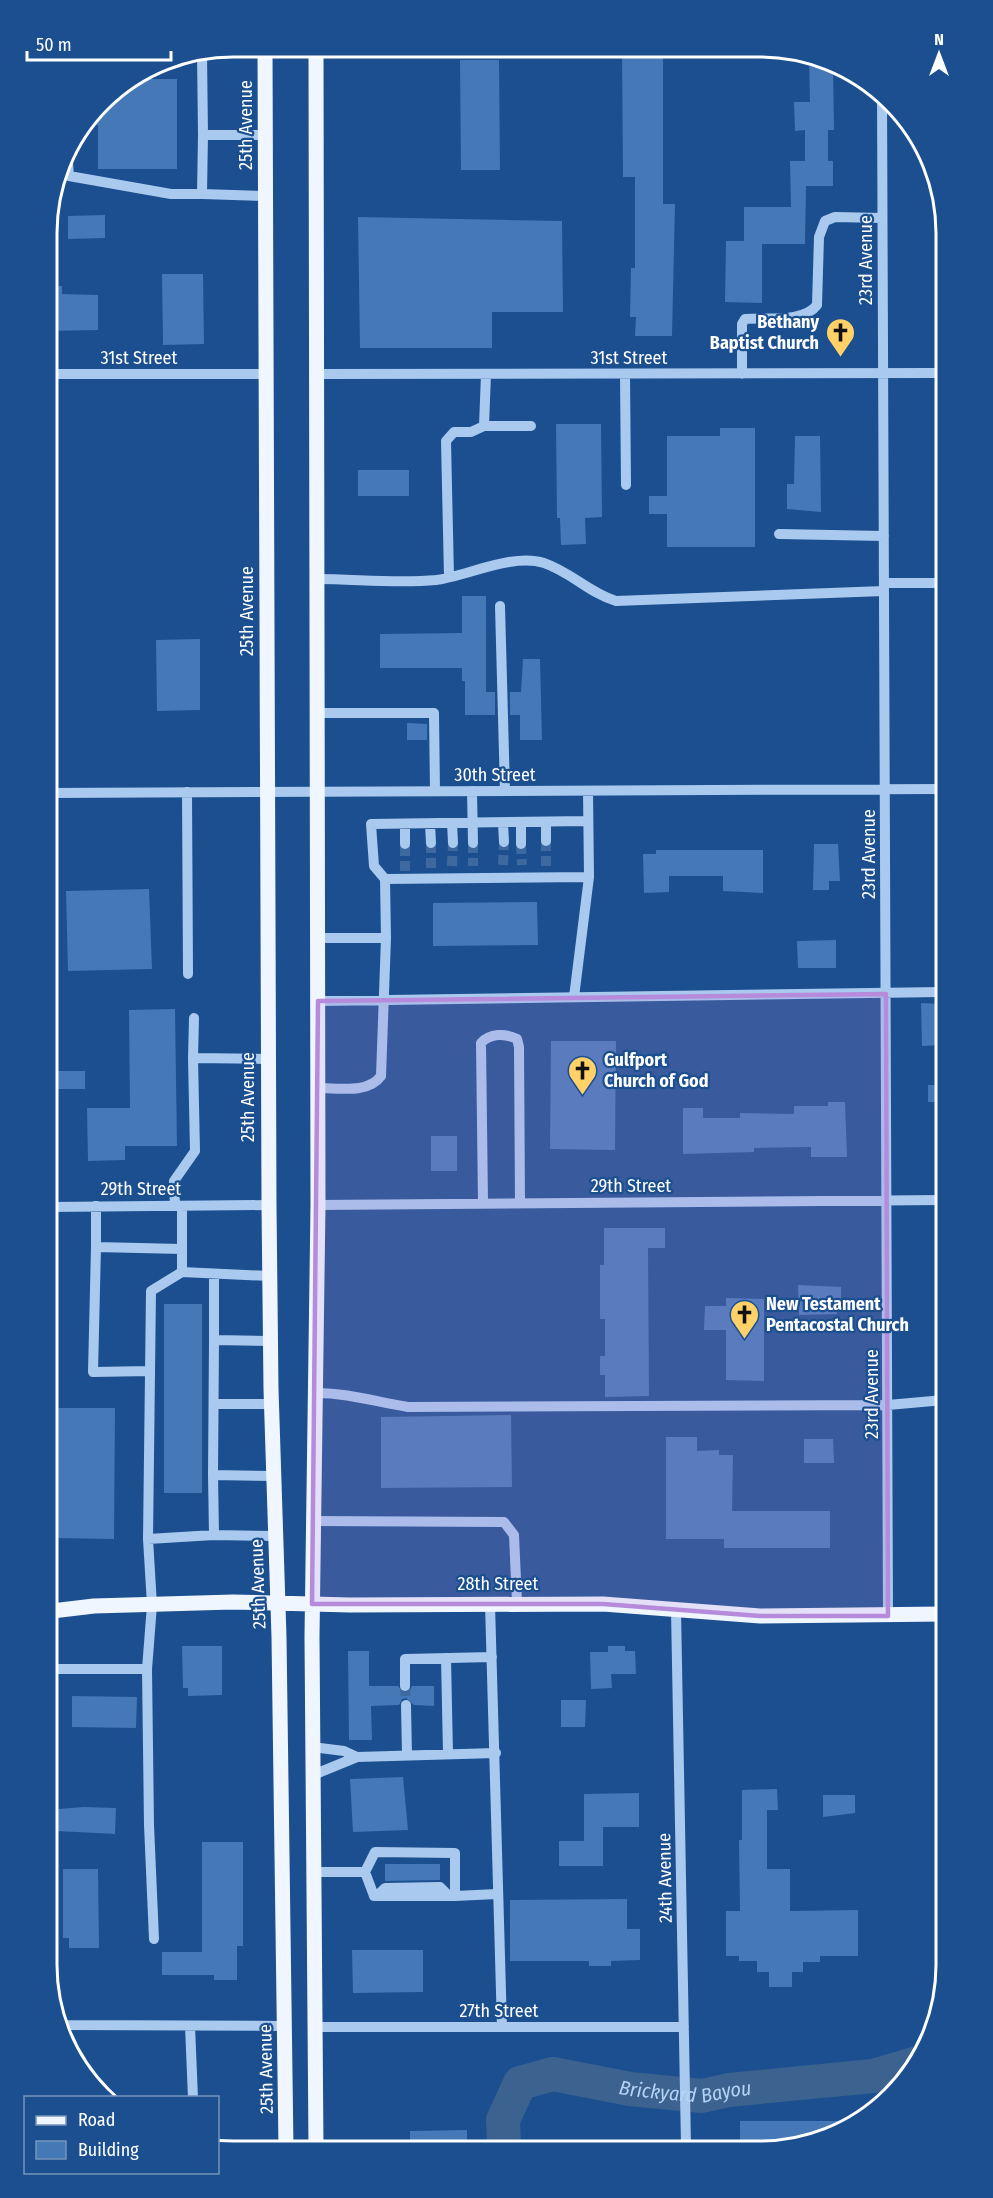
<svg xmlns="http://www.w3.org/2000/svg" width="993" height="2198" viewBox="0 0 993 2198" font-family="'Fira Sans Condensed',sans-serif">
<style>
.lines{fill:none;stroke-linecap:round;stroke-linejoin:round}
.river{stroke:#3c6290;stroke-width:34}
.building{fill:#4478b7}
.minor-tunnel{stroke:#3d69a0;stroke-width:10;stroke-dasharray:10 5;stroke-linecap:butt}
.minor{stroke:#a9c9ee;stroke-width:10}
.major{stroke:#f0f6ff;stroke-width:15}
.marked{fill:#b68bdc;fill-opacity:0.2;stroke:#b68bdc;stroke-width:4.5;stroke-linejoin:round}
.labels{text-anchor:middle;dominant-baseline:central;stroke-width:4.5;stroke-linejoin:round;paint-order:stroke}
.street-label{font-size:18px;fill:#fff;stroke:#1b4f8f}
.poi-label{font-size:18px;font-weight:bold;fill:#fff;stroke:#1b4f8f;text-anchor:start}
.water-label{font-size:20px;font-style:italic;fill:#b5d3f5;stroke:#1b4f8f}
.rim{fill:none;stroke:#fff;stroke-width:3}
</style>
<rect width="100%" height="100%" fill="#1b4f8f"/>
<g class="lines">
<path class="river" id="s1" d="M504,2147L503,2120L520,2083L553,2074L630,2089L702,2096L729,2090L873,2076L917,2063"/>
</g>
<path class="building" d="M622,49H663V204H675L672,336H635L636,317H630L631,268H635V177H623Z
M809,56L833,68L834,130H828V161H833V186H806L805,244H762V303L725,302L726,241H744V207H791L790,161H805V130L795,131L794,102H810Z
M460,60H499L500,170H461Z
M132,79H177V169H98V125H85L110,93Z
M105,215V238L68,239V216Z
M358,217L562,221L563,312H492V348H360Z
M162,274H203L204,344L163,345Z
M47,286H62V294L98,295V330L47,331Z
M556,424H601L602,517L585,518L586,544L561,545L560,518H557Z
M720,428H755V547H667V514H649V496H667V436H720Z
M795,436H820L821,512L787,509V484H794Z
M358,470H409V496H358Z
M462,596H486V692H495V715H465V681H462V668H380V634L462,633Z
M200,639V710L157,711L156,640Z
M523,659H540L542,740H520V715H510V692H521Z
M407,723L427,724V740H407Z
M814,844H838L840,881H829V890H813Z
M656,850H763V893L723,891V876H669V892L644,893L643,854H656Z
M149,889L152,969L68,971L66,891Z
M537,902L538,945L433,946V903Z
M836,940V968H798L797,941Z
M921,1003L943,1004V1045L922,1046Z
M175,1009L177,1146H125V1160L88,1161L87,1108H130L129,1010Z
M551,1041H616L615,1150L550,1149Z
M57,1071H85V1089H57Z
M928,1085H943V1102H928Z
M828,1102H845L847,1157H811V1147L754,1148V1152L683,1154V1108H703V1118H740V1113L794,1114V1106H828Z
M431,1136H457V1171H431Z
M604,1228H665V1248H648L649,1396L605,1397V1375H600V1356H605V1319H600V1265H604Z
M798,1285L841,1287V1303H837V1314L799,1315Z
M726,1298L764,1299V1381L726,1380V1330H704L705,1306H726Z
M164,1304H202V1493H164Z
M53,1408H115L114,1539L52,1538Z
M511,1415L512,1487L381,1488V1417Z
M666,1437H697V1451L719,1450V1455H733L732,1511H830V1548H724V1539H666Z
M804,1439H833L834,1463H804Z
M182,1646H222V1695L188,1696V1688H183Z
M608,1646H625V1651H635L636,1674H611L612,1688L591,1689L590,1652H608Z
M348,1651H369V1686H398L404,1693L409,1692L412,1686H434V1706L414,1705L406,1698L402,1699L399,1705L371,1706L372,1740H349Z
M72,1696L137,1697L136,1728L72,1727Z
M561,1700H586L585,1727H561Z
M403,1777L408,1830L353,1832L350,1779Z
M777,1789L778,1810H767V1869H790V1911L858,1910V1956H820V1962H803V1972H792V1987H769V1972H757V1961H739V1956H726V1911H740L739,1840H742V1790Z
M639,1793V1827H603V1866H559V1841H584V1794Z
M823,1795H855V1813L823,1817Z
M84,1807L116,1808L115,1834L57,1831L58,1809Z
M202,1842H243V1946H237V1980H214V1975H162V1952H202Z
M385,1864H440V1880L385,1881Z
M63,1869H98L99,1948H69V1938H63Z
M627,1899V1929H640V1960L611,1961V1966H589V1961H510V1900Z
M352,1950H423V1992L353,1993Z
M740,2121H862L813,2143L740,2144Z
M467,2130V2147H410V2131Z"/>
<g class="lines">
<path class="minor-tunnel" d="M546,841V866
M431,843V870
M473,843V866
M521,844L522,865
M503,865L504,842
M452,866L453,843
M405,871V844
M405,1686L406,1705"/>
<path class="minor" d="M202,53L203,135H265
M882,92L888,1616
M203,135L202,194L265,196
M67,149L69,176L171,194H202
M47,374H266
M317,374L941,373
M742,374V324L745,319C766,317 804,323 817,305L819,237L825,221L835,217L882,218
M625,375L626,485
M484,426H531
M779,534L884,536
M449,577L446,441L454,432H471L484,426L486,374
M317,579C356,579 397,584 436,580C467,576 512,553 544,563C571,572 589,593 616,601L884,591
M884,583H941
M500,606L505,791
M316,713H434L435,791
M472,791L473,843
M187,792L188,974
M49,793L942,789
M521,822V844
M546,822V841
M452,823L453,843
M503,823L504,842
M405,824V844
M430,824L431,843
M385,879L374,866L371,824L588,821
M317,938H386L381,1076C368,1094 339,1088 318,1088
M386,938L385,879L589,877L588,791
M574,997L589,877
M318,1001L943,992
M193,1058L194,1018
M483,1203L481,1043C490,1033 505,1033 517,1039L519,1047L520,1203
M318,1205L943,1200
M96,1206V1247L182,1249
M175,1206L174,1181L195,1151L193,1058L268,1059
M182,1206V1272L269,1276
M50,1207L269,1205
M96,1247L93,1372L150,1371
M214,1274V1340L270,1341
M214,1340L213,1475L274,1476
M316,1393C348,1393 376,1402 408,1407L888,1405L944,1400
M214,1404H271
M213,1475L214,1535L276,1536
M313,1521L504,1522L514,1535L517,1603
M148,1539L151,1291L182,1272
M490,1604L502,2027
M676,1610L686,2146
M446,1658L448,1754
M52,1669H147
M405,1686V1659L492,1657
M406,1705L407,1755
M312,1747L344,1751L357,1757L313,1775
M357,1757L496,1753
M375,1852L455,1853V1896H374L365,1872Z
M314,1872H365
M377,1896L385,1888L440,1887L449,1896
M455,1896L497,1894
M154,1939L149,1825L147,1669L152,1605L148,1539L214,1535
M56,2022L62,2025L285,2026
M190,2026L193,2098
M315,2027H684"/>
<path class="major" d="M265,47L269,1205L271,1389L279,1637L286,2148
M316,47L318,1205L312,1637L316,2147
M52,1611L94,1606L233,1602L350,1605L603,1604L760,1616L945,1614"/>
</g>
<path class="marked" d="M886,994L888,1616H760L603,1604H312L318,1001Z"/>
<defs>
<symbol id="church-pin" viewBox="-11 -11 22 30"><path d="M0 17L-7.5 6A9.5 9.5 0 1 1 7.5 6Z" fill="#ffd166" stroke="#1b4f8f"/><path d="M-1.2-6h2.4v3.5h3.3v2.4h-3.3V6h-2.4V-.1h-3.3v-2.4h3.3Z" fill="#111"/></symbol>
</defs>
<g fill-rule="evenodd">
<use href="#church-pin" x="824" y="316" width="33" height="45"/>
<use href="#church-pin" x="566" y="1054" width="33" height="45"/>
<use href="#church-pin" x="728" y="1298" width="33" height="45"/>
</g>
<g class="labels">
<g class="street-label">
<text transform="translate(246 125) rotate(-90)">25th Avenue</text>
<text transform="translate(866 260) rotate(-90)">23rd Avenue</text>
<text x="139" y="358">31st Street</text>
<text x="629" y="358">31st Street</text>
<text transform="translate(247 611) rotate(-90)">25th Avenue</text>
<text x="495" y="775">30th Street</text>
<text transform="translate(869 854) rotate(-90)">23rd Avenue</text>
<text transform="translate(248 1097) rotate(-90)">25th Avenue</text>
<text x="631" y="1186">29th Street</text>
<text x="141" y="1189">29th Street</text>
<text transform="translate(872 1394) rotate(-90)">23rd Avenue</text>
<text transform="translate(258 1584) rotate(-92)">25th Avenue</text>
<text x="498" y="1584">28th Street</text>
<text transform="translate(665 1878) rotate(-91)">24th Avenue</text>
<text x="499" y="2011">27th Street</text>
<text transform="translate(266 2069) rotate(-91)">25th Avenue</text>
</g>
<g class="poi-label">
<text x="819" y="322" text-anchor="end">Bethany<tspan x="819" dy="21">Baptist Church</tspan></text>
<text x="604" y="1060">Gulfport<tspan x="604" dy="21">Church of God</tspan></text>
<text x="766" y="1304">New Testament<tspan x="766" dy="21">Pentacostal Church</tspan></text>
</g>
<g class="water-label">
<text stroke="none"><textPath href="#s1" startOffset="236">Brickyard Bayou</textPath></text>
</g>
</g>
<path d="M0 0H993V2198H0ZM233 57H760A176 176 0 0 1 936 233V1965A176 176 0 0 1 760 2141H233A176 176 0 0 1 57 1965V233A176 176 0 0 1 233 57Z" fill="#1b4f8f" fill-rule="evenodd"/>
<path class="rim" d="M233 57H760A176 176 0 0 1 936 233V1965A176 176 0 0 1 760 2141H233A176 176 0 0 1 57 1965V233A176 176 0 0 1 233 57Z"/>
<rect x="24" y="2096" width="195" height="78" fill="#1b4f8f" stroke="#7695bc" stroke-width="1.5"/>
<rect x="36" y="2116" width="30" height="9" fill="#f0f6ff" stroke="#7695bc" stroke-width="1.5"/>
<text x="78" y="2126" font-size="18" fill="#ffffff">Road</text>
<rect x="36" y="2141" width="30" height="18" fill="#4478b7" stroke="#7695bc" stroke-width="1.5"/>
<text x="78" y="2156" font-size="18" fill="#ffffff">Building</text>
<g transform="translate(939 54)" stroke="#1b4f8f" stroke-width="4.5" paint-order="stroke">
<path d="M0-4.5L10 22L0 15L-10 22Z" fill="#ffffff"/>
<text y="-9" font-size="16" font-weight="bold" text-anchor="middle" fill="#ffffff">N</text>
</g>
<path d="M27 51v9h144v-9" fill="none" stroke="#ffffff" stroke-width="3"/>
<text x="36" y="51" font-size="18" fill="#ffffff" stroke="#1b4f8f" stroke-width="4.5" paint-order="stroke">50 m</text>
</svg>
